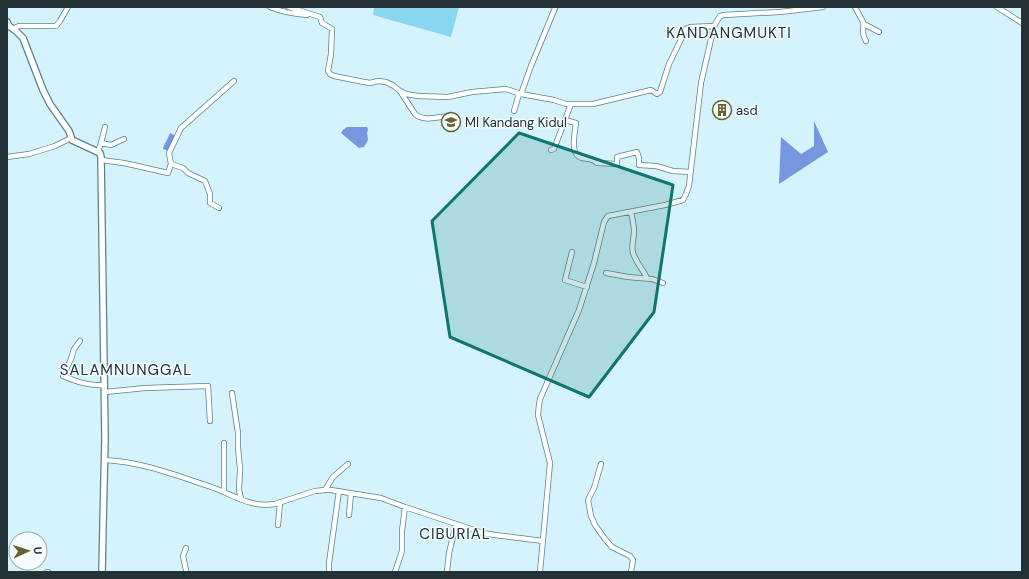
<svg xmlns="http://www.w3.org/2000/svg" width="1029" height="579" viewBox="0 0 1029 579" font-family="'DM Sans',sans-serif">
<style>
.green{fill:#88d6ef}
.water{fill:#7696df}
.lines{fill:none;stroke-linecap:round;stroke-linejoin:round}
.minor-casing{stroke:#5c808b;stroke-width:6}
.tertiary-casing{stroke:#5c808b;stroke-width:8}
.minor{stroke:#fff;stroke-width:4.5}
.tertiary{stroke:#fff;stroke-width:5.5}
.marked{fill:#0f766e;fill-opacity:0.2;stroke:#0f766e;stroke-width:3;stroke-linejoin:round}
.labels{text-anchor:middle;dominant-baseline:central;stroke-width:3;stroke-linejoin:round;paint-order:stroke}
.poi-label{font-size:13px;fill:#233237;stroke:#f4fcfe;text-anchor:start}
.quarter-label{font-size:15px;letter-spacing:1px;fill:#233237;stroke:#f4fcfe}
</style>
<rect width="100%" height="100%" fill="#d5f3fd"/>
<path class="green" d="M374,7H459L451,37L373,15Z"/>
<path class="water" d="M814,121L828,152L779,184L781,137L801,154L814,146Z
M347,127H367L368,129L367,133L368,140L364,147L359,148L341,133L343,130Z
M170,133L176,136L169,151L163,149C164,144 168,139 170,133Z"/>
<g class="lines">
<defs>
<path id="minor" d="M270,7C282,12 294,14 307,15
M289,7L320,17L322,23L332,29L331,54L328,71L330,74L334,76L364,82L370,83L378,81L386,82L394,86L400,91L406,94L418,96L448,97L472,92L506,89L521,94L554,100L566,104H593L651,90L657,94L660,92L669,64L686,29L690,27L714,26
M855,7L863,22C865,30 860,32 866,41
M997,7L1022,23
M864,24L879,32
M13,29L19,26H56L60,21L68,7
M400,91L415,114C424,122 438,117 449,116
M521,94L531,66L555,8
M514,111L519,94
M565,120L576,123C575,133 569,155 582,158C588,159 593,158 597,163L617,164V157L637,152L639,158V165L656,166L673,171L690,172
M101,143L105,127
M551,150L554,149L571,104
M98,152L101,143L111,145L124,139
M7,157L29,154L55,146L71,138
M101,160L124,163L168,173L171,164L169,153L181,128L234,81
M171,164L183,168L188,173L205,181L210,194V203L219,208
M631,212C632,218 634,224 634,231C634,239 631,245 633,253C636,262 643,270 647,278
M572,252L565,280L587,287
M606,273L628,277L652,279L663,283
M80,341L74,349L71,359L63,376C77,382 89,386 105,385
M105,392L145,388L208,386L210,421
M232,393L238,433V448L240,469L239,490L241,499
M105,460C143,462 178,476 214,488C235,496 252,508 275,504L315,491L325,490H331L381,498L405,507L483,533L495,535L543,541
M601,464L594,488L588,500L591,516L595,525L605,539L612,547L630,556L633,560L631,572
M325,490L333,477L348,464
M224,492V443
M349,515L351,493
M278,525L280,503
M47,572H48
M186,572V570L183,556L186,548
M329,572V563L339,491
M395,572L402,551V531L405,507
M447,572L449,553L456,524
M540,572L550,463L538,415L539,405L540,399L579,310L594,263L604,222L608,216L665,205L683,200L686,194L689,186L701,83L714,26L720,16L724,15L780,12L823,7"/>
<path id="tertiary" d="M7,22L9,26L16,31L23,38L43,90L50,104L69,131L72,140L100,153L101,157L105,438L103,525L102,572"/>
</defs>
<use href="#minor" class="minor-casing"/>
<use href="#tertiary" class="tertiary-casing"/>
<use href="#minor" class="minor"/>
<use href="#tertiary" class="tertiary"/>
</g>
<path class="marked" d="M519,133L673,185L654,312L589,397L450,337L432,221Z"/>
<defs>
<symbol id="building-ring" viewBox="-11 -11 22 22"><circle r="9.5" fill="#f4fcfe" stroke="#66632f" stroke-width="1.5"/><path d="M-4-6H4V6H1V3H-1V6H-4ZM-2.5-4.3h1.7v1.8h-1.7ZM.8-4.3h1.7v1.8H.8ZM-2.5-1h1.7V.8h-1.7ZM.8-1h1.7V.8H.8Z" fill="#66632f"/></symbol>
<symbol id="school-ring" viewBox="-11 -11 22 22"><circle r="9.5" fill="#f4fcfe" stroke="#66632f" stroke-width="1.5"/><path d="M0-5L7-2L0 1L-7-2ZM-4 1L0 2.5L4 1V4Q0 6-4 4Z" fill="#66632f"/></symbol>
</defs>
<g fill-rule="evenodd">
<use href="#building-ring" x="711" y="99" width="22" height="22"/>
<use href="#school-ring" x="440" y="111" width="22" height="22"/>
</g>
<g class="labels">
<g class="poi-label">
<text x="736" y="110">asd</text>
<text x="465" y="122">MI Kandang Kidul</text>
</g>
<g class="quarter-label">
<text x="729" y="33">KANDANGMUKTI</text>
<text x="126" y="370">SALAMNUNGGAL</text>
<text x="455" y="534">CIBURIAL</text>
</g>
</g>
<rect width="1029" height="579" fill="none" stroke="#233237" stroke-width="16"/>
<g transform="translate(28 551) rotate(87)"><circle r="19" fill="#f4fcfe" stroke="#a0abae"/>
<path d="M0-3L7 15L0 10L-7 15Z" fill="#66632f"/>
<text y="-6" font-size="11" font-weight="bold" text-anchor="middle" fill="#233237">U</text>
</g>
</svg>
